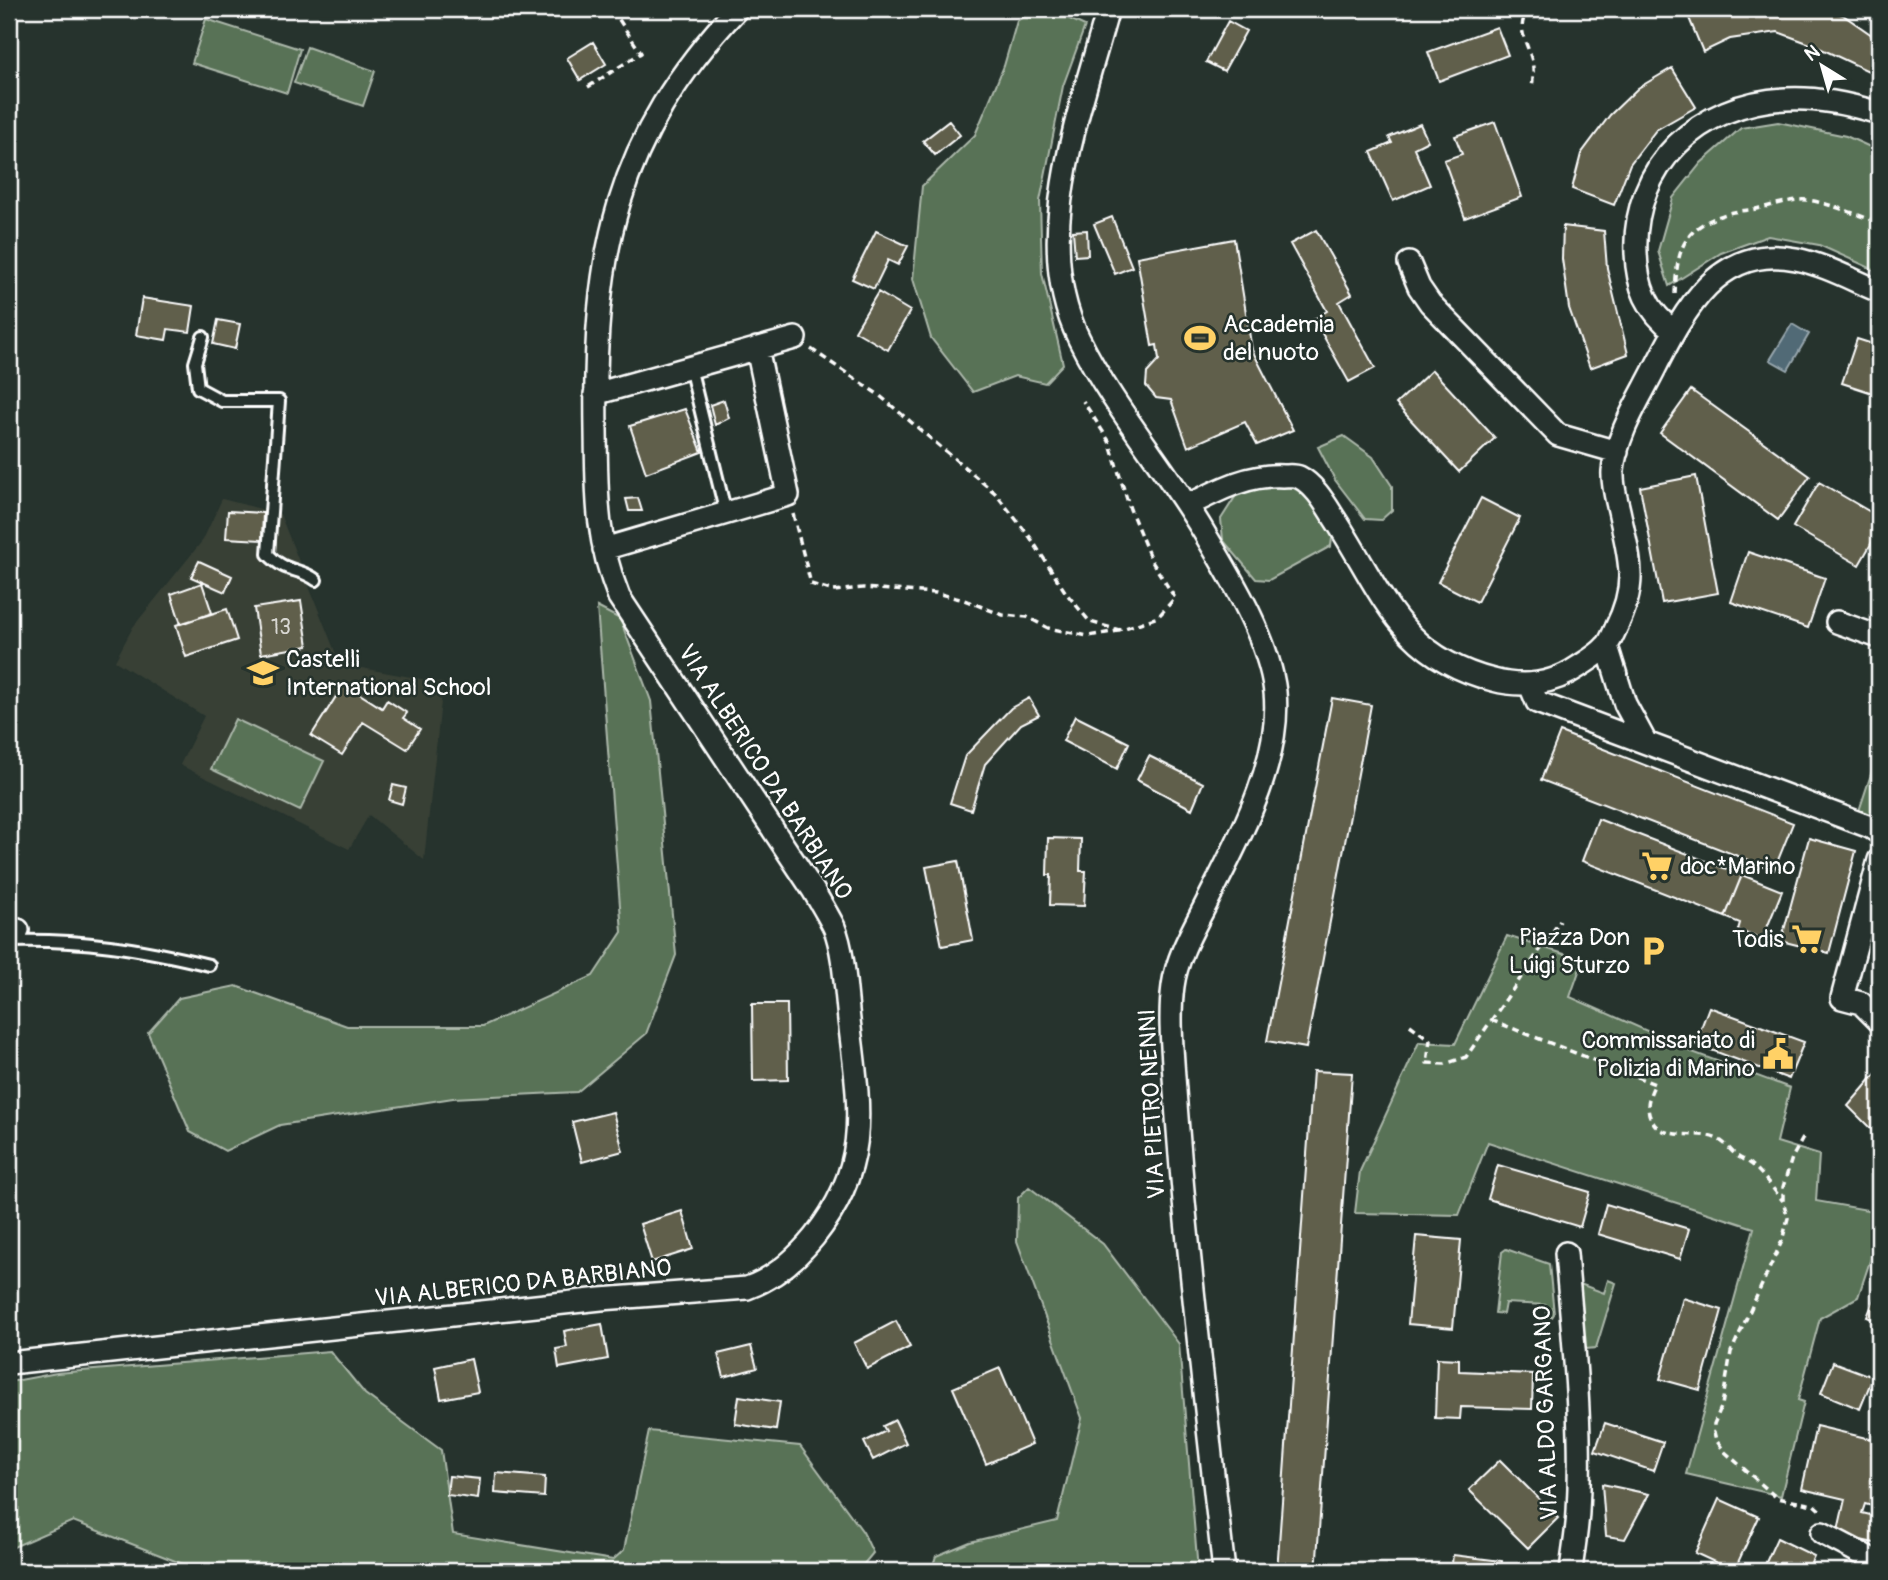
<svg xmlns="http://www.w3.org/2000/svg" width="1888" height="1580" viewBox="0 0 1888 1580" font-family="Pangolin,sans-serif">
<style>
.built{fill:#384036}
.green{fill:#597257;stroke:#acb8ab;stroke-width:2}
.water{fill:#516a76;stroke:#97a6ad;stroke-width:2}
.building{fill:#615f4b;stroke:#fff;stroke-width:2}
.lines{fill:none;stroke-linecap:round;stroke-linejoin:round}
.lane-casing{stroke:#fff;stroke-width:16}
.street-casing{stroke:#fff;stroke-width:26}
.path{stroke:#fff;stroke-width:3.5;stroke-dasharray:7 5;stroke-linecap:butt}
.lane{stroke:#26332d;stroke-width:10}
.street{stroke:#26332d;stroke-width:21}
.labels{text-anchor:middle;dominant-baseline:central;stroke-width:5;stroke-linejoin:round;paint-order:stroke}
.number-label{font-size:21px;fill:#d8d7d2}
.poi-label{font-size:24px;fill:#fff;stroke:#26332d;text-anchor:start}
.street-label{font-size:24px;fill:#fff;stroke:#26332d}
</style>
<rect width="100%" height="100%" fill="#26332d"/>
<filter id="ink" filterUnits="userSpaceOnUse"><feTurbulence type="fractalNoise" baseFrequency=".0143" numOctaves="2"/><feDisplacementMap in="SourceGraphic" scale="14" xChannelSelector="R" yChannelSelector="G"/><feConvolveMatrix kernelMatrix="1 2 1 2 8 2 1 2 1" color-interpolation-filters="sRGB"/></filter>
<g filter="url(#ink)">
<path class="built" d="M222,499L280,514L340,664L443,683L424,860L369,815L349,849L180,765L204,716L115,661L133,627L203,540Z"/>
<path class="green" d="M1035,9H1048L1085,26L1063,86L1040,201L1042,273L1063,364L1045,383L1015,376L973,392L931,338L913,279L922,186L975,135L1004,66L1017,21Z
M206,19L300,49L287,93L192,63Z
M307,47L375,71L363,106L294,83Z
M1778,122L1846,136L1879,151V272L1819,245L1768,236L1721,253L1669,286L1658,251L1673,198L1701,163L1741,128Z
M1344,436L1373,457L1392,486V510L1381,520L1365,519L1335,480L1318,447Z
M1285,483L1301,488L1333,531L1331,546L1269,580L1256,579L1223,540L1221,519L1237,494Z
M597,607L620,619L651,701L676,955L646,1034L577,1092L453,1098L280,1125L225,1151L190,1132L148,1033L179,998L236,986L347,1026H483L593,976L622,932Z
M235,719L324,761L300,811L211,769Z
M1879,750V823L1858,814Z
M1507,936L1583,960L1570,997L1663,1038L1665,1042L1790,1088L1777,1142L1819,1155L1816,1201L1879,1212V1234L1858,1297L1820,1318L1798,1400L1804,1402L1781,1496L1686,1474L1754,1228L1488,1142L1459,1215L1355,1213L1360,1171L1419,1042L1455,1044Z
M1029,1187L1103,1244L1179,1344L1198,1571H931L936,1556L970,1542L1057,1521L1082,1418L1017,1241L1018,1198Z
M1506,1249L1549,1264L1554,1314L1552,1317H1546V1305L1505,1303L1503,1314L1495,1313L1502,1252Z
M1608,1280L1616,1283L1596,1348L1586,1349L1583,1344L1580,1284L1604,1293Z
M330,1351L365,1394L441,1450L453,1534L613,1560L624,1550L649,1431L800,1446L863,1532L873,1553L858,1571H195L188,1566L73,1521L9,1549V1382L57,1373Z"/>
<path class="water" d="M1792,324L1809,334L1788,370L1770,360Z"/>
<path class="building" d="M1710,9H1824L1843,15L1879,40V76L1813,45L1778,32L1730,39L1703,52L1689,18Z
M1228,21L1246,31L1224,71L1206,62Z
M1497,27L1508,55L1439,81L1428,52Z
M593,42L606,64L580,80L567,58Z
M1672,68L1696,107L1656,130L1630,164L1614,205L1572,189L1581,154L1610,115L1638,88Z
M949,121L960,135L935,155L923,141Z
M1495,122L1522,197L1465,218L1444,160L1462,154L1455,136Z
M1420,124L1428,141L1414,148L1430,185L1393,201L1371,152L1392,143L1389,137Z
M1112,217L1132,267L1115,274L1094,224Z
M1563,226L1604,231L1607,268L1628,354L1590,368L1569,308L1562,259Z
M1087,230L1088,255L1075,256L1073,231Z
M1316,230L1352,294L1339,302L1375,368L1349,382L1314,319L1327,311L1290,244Z
M876,231L908,246L898,265L888,260L874,289L852,279Z
M1234,239L1252,350L1293,430L1257,445L1245,422L1188,447L1171,400L1156,398L1146,386L1147,373L1159,360L1157,345L1152,346L1137,257Z
M878,292L910,311L888,350L855,331Z
M142,298L194,306L190,332L168,329L166,340L136,335Z
M218,320L240,324L235,349L213,344Z
M1857,339L1879,346V395L1842,383Z
M1432,370L1495,438L1459,472L1396,404Z
M1691,390L1810,476L1778,520L1660,433Z
M724,400L729,418L715,425L710,405Z
M685,409L702,452L646,473L630,426Z
M1696,476L1718,593L1662,603L1640,487Z
M1819,482L1879,517V530L1859,565L1793,527Z
M638,498L642,511H629L626,499Z
M1481,498L1520,518L1477,602L1438,582Z
M228,511L263,513L262,540L226,538Z
M1748,552L1825,578L1808,628L1731,602Z
M199,561L232,576L225,592L191,577Z
M202,583L212,613L181,624L171,594Z
M301,601L308,646L261,654L254,608Z
M227,609L237,640L186,657L176,625Z
M344,684L382,708L387,700L407,713L403,718L420,729L407,749L363,722L342,755L311,736Z
M1029,698L1039,715L1021,724L985,764L971,810L950,803L965,756L1011,708Z
M1332,698L1371,705L1306,1048L1267,1041Z
M1075,716L1129,743L1117,769L1063,741Z
M1560,732L1793,823L1774,870L1541,780Z
M1149,756L1203,783L1192,809L1137,780Z
M393,785L406,788L402,804L389,800Z
M1598,819L1742,875L1725,917L1582,861Z
M1048,838L1081,839L1080,871H1086L1084,906L1050,905L1051,875H1047Z
M1809,838L1856,851L1829,953L1781,941Z
M958,861L973,940L942,946L926,867Z
M1742,875L1782,891L1762,940L1738,930L1740,923L1725,917Z
M752,1004H787L788,1080L753,1081Z
M1709,1007L1804,1042L1789,1079L1695,1044Z
M1879,1070V1137L1848,1106Z
M1313,1071L1352,1073L1316,1571H1277Z
M613,1112L623,1151L582,1162L572,1122Z
M1498,1165L1590,1192L1580,1227L1488,1199Z
M1606,1204L1689,1229L1680,1259L1598,1234Z
M682,1211L693,1249L652,1262L640,1224Z
M1416,1236L1461,1240L1453,1328L1408,1324Z
M1879,1287V1322L1867,1317Z
M1683,1298L1722,1310L1700,1390L1660,1379Z
M896,1321L910,1347L867,1369L854,1343Z
M602,1324L608,1359L559,1368L556,1349L567,1347L564,1331Z
M751,1346L757,1368L724,1377L718,1354Z
M1437,1358L1459,1359V1371L1533,1374L1532,1409L1461,1407L1460,1419L1435,1418Z
M471,1359L478,1392L441,1399L435,1367Z
M1833,1362L1873,1377L1860,1409L1821,1393Z
M1000,1368L1032,1444L986,1464L953,1388Z
M739,1396L780,1402L776,1430L735,1424Z
M895,1420L906,1443L873,1460L864,1442L886,1431L883,1426Z
M1605,1423L1663,1442L1653,1471L1595,1451Z
M1816,1426L1879,1441V1508L1865,1504L1862,1513L1879,1517V1544L1837,1535L1845,1499L1802,1489Z
M1500,1460L1558,1518L1528,1548L1469,1490Z
M496,1473L545,1477L544,1497L495,1493Z
M449,1476L480,1479L478,1499L447,1495Z
M1602,1484L1649,1494L1625,1539L1606,1536Z
M1719,1499L1759,1517L1734,1571L1695,1553Z
M1777,1538L1814,1556L1807,1571H1762Z
M1453,1555L1502,1561L1501,1571H1451Z"/>
<g class="lines">
<defs>
<path id="lane" d="M203,337L195,363L198,388L222,401H279L268,554C286,574 299,567 316,580
M690,367L726,514
M9,941C81,939 139,948 209,965"/>
<path id="street" d="M1108,9C1081,110 1029,239 1079,339C1113,408 1166,468 1205,534C1232,579 1269,640 1275,692C1282,762 1238,841 1207,902C1194,928 1177,956 1173,986C1169,1016 1172,1047 1174,1077C1177,1118 1180,1159 1184,1201C1196,1324 1210,1448 1224,1571
M1409,263L1419,287L1430,303L1558,435L1617,452
M1674,331C1647,311 1637,286 1636,253C1632,165 1700,103 1785,99C1817,97 1848,104 1879,113
M595,394L795,338
M1189,505C1219,490 1248,474 1283,476C1288,476 1295,475 1299,477C1315,485 1326,505 1335,519C1383,593 1399,656 1493,680C1523,688 1553,684 1578,667C1587,661 1598,655 1605,647C1610,643 1613,634 1616,628C1638,584 1630,561 1620,515C1617,500 1612,487 1613,471C1616,435 1639,400 1655,368C1684,311 1719,243 1796,259C1825,265 1852,280 1879,291
M604,549L788,495L757,348
M1837,622L1879,637
M1607,646L1625,704L1645,741
M1530,685L1537,702L1870,827L1879,833
M1879,860L1842,998L1861,1003L1879,1021
M9,936L18,930
M1566,1253C1573,1339 1583,1426 1578,1512C1577,1532 1573,1552 1571,1571
M9,1363L601,1299L747,1288C775,1278 796,1259 814,1237C870,1167 860,1110 850,1028C846,1000 845,953 834,927C828,915 820,902 813,890L619,597C595,537 597,492 596,430C593,255 614,140 737,9
M1822,1533L1879,1563"/>
</defs>
<use href="#lane" class="lane-casing"/>
<use href="#street" class="street-casing"/>
<path class="path" d="M1530,9C1514,26 1527,41 1532,61C1534,70 1533,79 1532,89
M588,87L641,53L612,9
M1675,294C1677,249 1682,227 1729,213C1739,210 1750,211 1760,208C1781,204 1797,196 1818,202C1839,207 1859,216 1879,222
M811,349L879,395L995,493L1030,537L1066,593L1090,622L1119,630L1158,617L1175,598L1151,560L1130,509L1109,441L1083,401
M793,514L811,584L834,591L863,588L936,593L964,600L1003,615L1027,617L1048,628L1088,636L1118,631
M1491,1020L1655,1084C1649,1095 1645,1107 1651,1119C1664,1145 1700,1127 1721,1141C1727,1145 1731,1151 1737,1156C1741,1159 1747,1161 1751,1164C1763,1174 1773,1189 1783,1201
M1410,1025L1430,1040L1427,1063L1445,1064L1466,1057L1560,921
M1803,1138L1792,1158L1783,1187V1201L1788,1218L1782,1241L1731,1352L1722,1405L1714,1424V1432L1716,1440L1725,1452L1777,1498L1814,1505L1823,1513"/>
<use href="#lane" class="lane"/>
<use href="#street" class="street"/>
</g>
</g>
<defs>
<symbol id="stadium-bare" viewBox="-9 -9 18 18"><path d="M0-5a6.5 5 0 1 0 0 10a6.5 5 0 1 0 0-10ZM-3.5-1.8h7v3.6h-7Z" fill="#ffd166" stroke="#26332d" stroke-width="2.5" paint-order="stroke"/></symbol>
<symbol id="school-bare" viewBox="-9 -9 18 18"><path d="M0-5L7-2L0 1L-7-2ZM-4 1L0 2.5L4 1V4Q0 6-4 4Z" fill="#ffd166" stroke="#26332d" stroke-width="2.5" paint-order="stroke"/></symbol>
<symbol id="supermarket-bare" viewBox="-9 -9 18 18"><path d="M-6-5.5h2.5l.6 2H6L4.5 2H-2.5L-4.4-4H-6ZM-1.5 3.2a1.3 1.3 0 1 0 .1 0ZM3 3.2a1.3 1.3 0 1 0 .1 0Z" fill="#ffd166" stroke="#26332d" stroke-width="2.5" paint-order="stroke"/></symbol>
<symbol id="parking-bare" viewBox="-9 -9 18 18"><path d="M-3.5-5.5H1a3.5 3.5 0 0 1 0 7H-1V5.5H-3.5ZM-1-3.4V-.6H.8a1.4 1.4 0 0 0 0-2.8Z" fill="#ffd166" stroke="#26332d" stroke-width="2.5" paint-order="stroke"/></symbol>
<symbol id="civic-bare" viewBox="-9 -9 18 18"><path d="M-.6-6.5H3V-4.5H.6V-3L4-1V1h2V6H-6V1h2V-1L-.6-3ZM-1.2 2.5V6h2.4V2.5Z" fill="#ffd166" stroke="#26332d" stroke-width="2.5" paint-order="stroke"/></symbol>
</defs>
<g fill-rule="evenodd">
<use href="#stadium-bare" x="1178" y="316" width="44" height="44"/>
<use href="#school-bare" x="241" y="651" width="44" height="44"/>
<use href="#supermarket-bare" x="1635" y="844" width="44" height="44"/>
<use href="#supermarket-bare" x="1785" y="917" width="44" height="44"/>
<use href="#parking-bare" x="1631" y="929" width="44" height="44"/>
<use href="#civic-bare" x="1756" y="1032" width="44" height="44"/>
</g>
<g class="labels">
<g class="number-label">
<text x="281" y="627">13</text>
</g>
<g class="poi-label">
<text x="1223" y="324">Accademia<tspan x="1223" dy="28">del nuoto</tspan></text>
<text x="286" y="659">Castelli<tspan x="286" dy="28">International School</tspan></text>
<text x="1680" y="866">doc*Marino</text>
<text x="1630" y="937" text-anchor="end">Piazza Don<tspan x="1630" dy="28">Luigi Sturzo</tspan></text>
<text x="1784" y="939" text-anchor="end">Todis</text>
<text x="1755" y="1040" text-anchor="end">Commissariato di<tspan x="1755" dy="28">Polizia di Marino</tspan></text>
</g>
<g class="street-label">
<text transform="translate(765 772) rotate(57)">VIA ALBERICO DA BARBIANO</text>
<text transform="translate(1152 1104) rotate(-93)">VIA PIETRO NENNI</text>
<text transform="translate(523 1283) rotate(-6)">VIA ALBERICO DA BARBIANO</text>
<text transform="translate(1546 1413) rotate(-92)">VIA ALDO GARGANO</text>
</g>
</g>
<rect width="1888" height="1580" fill="none" stroke="#26332d" stroke-width="35"/>
<rect x="18" y="18" width="1853" height="1545" fill="none" stroke="#fff" stroke-width="2.5" filter="url(#ink)"/>
<g transform="translate(1822 66) rotate(323)" stroke="#26332d" stroke-width="5" paint-order="stroke">
<path d="M0-5L12 26L0 18L-12 26Z" fill="#ffffff"/>
<text y="-10" font-size="19" font-weight="bold" text-anchor="middle" fill="#ffffff">N</text>
</g>
</svg>
